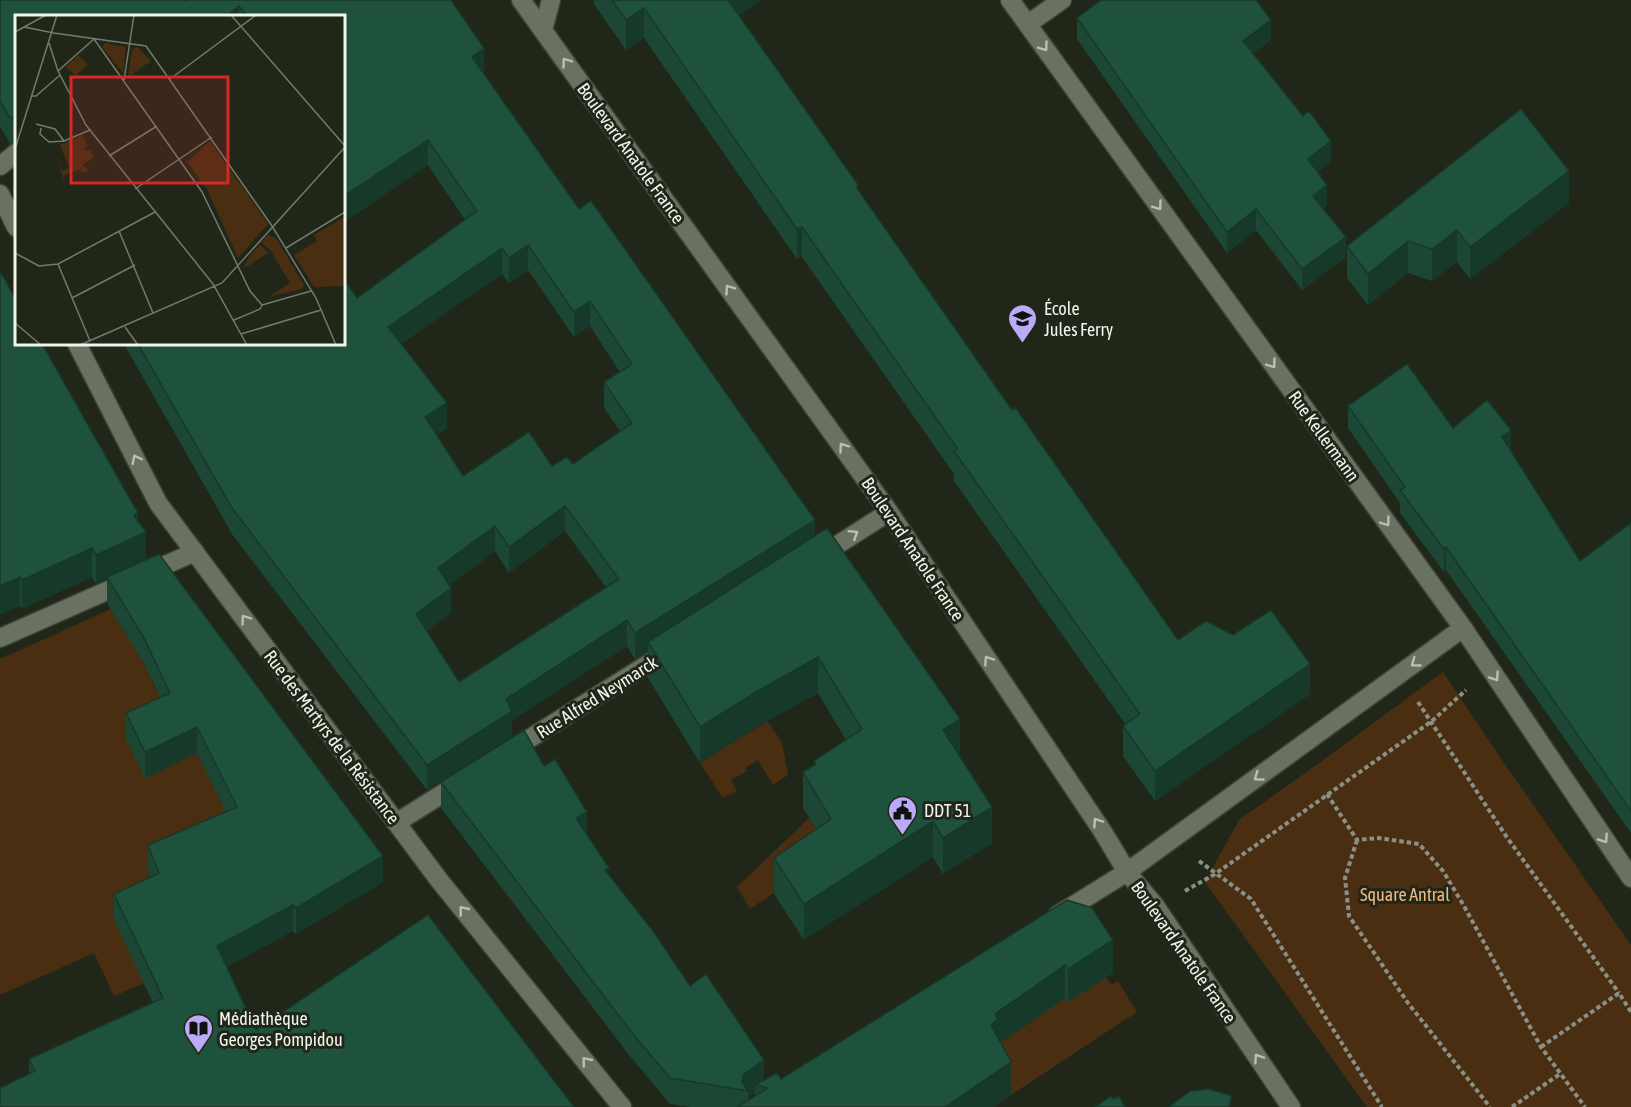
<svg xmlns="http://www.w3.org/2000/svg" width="1631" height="1107" viewBox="0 0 1631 1107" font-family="'Asap Condensed',sans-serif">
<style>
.green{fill:#492e12}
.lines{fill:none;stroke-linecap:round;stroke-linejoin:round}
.lane-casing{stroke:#3d4237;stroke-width:21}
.street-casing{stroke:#3d4237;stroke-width:21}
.path{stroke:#8b9085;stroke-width:4;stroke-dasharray:4.5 3;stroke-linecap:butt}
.lane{stroke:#697161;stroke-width:18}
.street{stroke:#697161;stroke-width:18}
.wall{fill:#1b4734;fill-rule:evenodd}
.shaded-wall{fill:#16392a}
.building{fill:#1f523c;stroke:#16392a;stroke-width:1.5;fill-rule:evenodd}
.oneway{stroke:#bbc0b4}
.labels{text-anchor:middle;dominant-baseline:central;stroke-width:6;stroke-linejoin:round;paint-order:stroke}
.street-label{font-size:18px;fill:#f1f5ec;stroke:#202719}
.poi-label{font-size:18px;fill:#f1f5ec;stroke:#202719;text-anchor:start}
.park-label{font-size:18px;fill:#f2b881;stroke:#202719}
.inset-road{fill:none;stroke:#74796d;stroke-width:1.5}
.view{fill:#d62828;fill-opacity:0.15;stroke:#d62828;stroke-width:3}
.inset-edge{fill:none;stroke:#f1f5ec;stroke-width:3}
</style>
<rect width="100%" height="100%" fill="#202719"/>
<path class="green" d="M111,609L144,664L156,690L164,687L145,778L197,753L237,832L148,871L186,966L114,996L94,953L0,995V659Z
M1443,672L1502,760L1631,945V1107H1367L1205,882L1239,820L1315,766Z
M767,721L782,742L788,775L773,785L758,760L745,768L747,771L731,780L737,791L723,798L700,763Z
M809,818L835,852L750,909L737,887Z
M1106,977L1111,985L1118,981L1137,1012L1011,1095L990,1057L988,1036L1016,1032L1065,998L1068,1001Z"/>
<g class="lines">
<defs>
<path id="lane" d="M0,166L16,153"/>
<path id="street" d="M521,0L889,512L1103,832L1127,872L1156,907L1291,1107
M1010,0L1463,628L1631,878
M1028,24L1062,0
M543,30L551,0
M0,194L16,227
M77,344L158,503L439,880L622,1107
M820,556L889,512
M0,638L195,552
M510,751L667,652
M396,823L461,782
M1058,915L1127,872L1463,628"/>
</defs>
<use href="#lane" class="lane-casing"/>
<use href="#street" class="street-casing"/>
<path class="path" d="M1418,702L1506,836L1619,993
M1327,794L1357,840L1379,838L1419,844L1443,871L1464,906L1541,1047L1585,1107
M1357,840L1345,878L1349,916L1408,1003L1490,1107
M1199,861L1251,899L1382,1107
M1185,891L1215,874L1432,721L1466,690
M1541,1047L1619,993L1631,1012
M1512,1107L1560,1074"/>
<use href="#lane" class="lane"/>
<use href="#street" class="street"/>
</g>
<path class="wall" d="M0,0H451L484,74L579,209L815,536L960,755L992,843L943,874L933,857L804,940L774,894V858L816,829L803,808V772L814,765V761L846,740L818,693L756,727L700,763L648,678V651L635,659L627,646L512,720V736L427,790L232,534L124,344H344L357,298L465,220L428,165L344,222V16H16V143L10,144L0,126ZM528,270L574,337L590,326L620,372L604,382V408L620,431L573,464L463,476L436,435L447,428L401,344L502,274L509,283ZM565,531L606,587L459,682L427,631L451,613L450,585L495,551L509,573Z
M594,0H761L739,15L859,191L1012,410L1178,640L1310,694L1155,801L1123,756V726L1126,725L954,481V474L802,257L797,259L644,38L626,50L594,4Z
M1077,18L1271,40L1253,54L1331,162L1318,172L1327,206L1323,209L1346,257L1302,290L1256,230L1227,253L1077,39Z
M1569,203L1470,279L1457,262L1432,281L1408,273L1368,305L1347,278V246Z
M0,271L138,522L146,560L383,882L296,934L293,931L226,967L256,1030L569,1101L29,1074V1059L153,1003L114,920V894L150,877L148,871V845L226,812L197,753L145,778L126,739V713L160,697L144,664L107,603V578L96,584L92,577L22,609L20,606Z
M1348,406L1453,428L1511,451L1580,561L1631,523V833L1446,570L1444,572L1400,513V503L1348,428Z
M544,766L587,835L609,875L690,986L764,1080L781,1079L1067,900L1113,973L1068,1002L1065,998L1001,1042L1011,1095L993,1107H690L670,1104L629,1055L441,808V782ZM755,1093V1096L748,1100V1098Z"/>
<path class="shaded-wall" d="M724,0H761L724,25Z
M239,6V16H227Z
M644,8V38L626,50V20Z
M1271,20V40L1243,62V41Z
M484,48V74L472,57Z
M428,140V165L344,222V196Z
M1331,141V162L1308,180V159Z
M1569,171V203L1470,279V247Z
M1327,185V206L1313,216V196Z
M1256,209V230L1227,253V232Z
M802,227V257L797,259V229Z
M1457,230V262L1432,281V249Z
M1346,237V257L1302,290V269Z
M1408,241V273L1368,305V274Z
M528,245V270L509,283V258Z
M502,248V274L388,353V327Z
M590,301V326L574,337V312Z
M447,403V428L425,443V417Z
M1511,430V453L1502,437Z
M565,506V531L509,573V547Z
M138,513V536L146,532V561L96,584V555L134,516Z
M815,520V546L648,642V651L635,659V633Z
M495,526V551L438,594V568Z
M1446,547V570L1444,572V549Z
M92,548V577L22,609V580Z
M20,577V606L0,615V586Z
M451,588V613L416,639V614Z
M627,620V646L512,720V736L427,790V765L506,699Z
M818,657V693L756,727L700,763V727L756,692Z
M1310,664V694L1155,801V771Z
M960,719V755L943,766V730Z
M197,727V753L145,778V752Z
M992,807V843L943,874V838Z
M587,812V838L576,818Z
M933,821V857L804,940V904Z
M383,856V882L296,934V908Z
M293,905V931L217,972V946Z
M1113,940V973L1068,1002V969Z
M1065,965V998L998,1044L991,1025L995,1014Z
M764,1060V1087L755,1085V1093L748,1098V1091L742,1082L743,1075Z
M1011,1062V1095L993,1107H945Z"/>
<path class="building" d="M0,0H183L184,1L191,0H451L484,48L472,57L579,209L591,201L601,215L815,520L635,633L627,620L506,699L512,711L427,765L232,508L138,344H344V279L357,298L477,211L428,140L344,196V16H247L239,6L227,16H16V117L10,118L0,101ZM528,245L574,312L590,301L632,364L604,382L632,423L573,464L567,457L552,466L529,432L463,476L425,417L447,403L388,327L502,248L509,258ZM565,506L619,579L459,682L416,614L451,588L438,568L495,526L509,547Z
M612,0H728L859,186L856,187L1012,410L1015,407L1178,640L1206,621L1233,635L1271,610L1310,664L1155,771L1123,726L1140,714L954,451L957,448L802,227L797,229L644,8L626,20Z
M1101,0H1256L1271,20L1243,41L1303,116L1309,111L1331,141L1308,159L1327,185L1313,196L1346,237L1302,269L1256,209L1227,232L1077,18Z
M1521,109L1569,171L1470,247L1457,230L1432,249L1408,241L1368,274L1347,246Z
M0,271L16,300V344H42L138,513L134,516L146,532L96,555L92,548L22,580L20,577L0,586Z
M1407,364L1453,428L1487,400L1511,430L1502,437L1580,561L1631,523V811L1446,547L1444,549L1400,490L1405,487L1348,406Z
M827,528L960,719L943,730L992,807L943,838L933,821L804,904L774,858L831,819L803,772L816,764L814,761L862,729L818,657L756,692L700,727L648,642Z
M159,554L383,856L296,908L293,905L217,946L256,1030L428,915L574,1107H0V1088L35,1071L29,1059L163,998L114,894L159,873L148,845L237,807L197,727L145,752L126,713L170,693L144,638L107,577Z
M524,730L544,766L555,759L587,812L576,818L609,868L605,870L653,931L690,986L706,974L764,1060L743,1075L742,1082L748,1091L670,1078L629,1029L441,782Z
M1067,900L1092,908L1113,940L1068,969L1065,965L995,1014L998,1019L991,1025L1011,1062L945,1107H737L768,1088L755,1085L777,1073L781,1079Z
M1209,1089L1232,1096L1229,1107H1169L1190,1091Z
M1111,1096L1113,1099L1119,1096L1125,1107H1095Z"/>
<defs><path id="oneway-chevron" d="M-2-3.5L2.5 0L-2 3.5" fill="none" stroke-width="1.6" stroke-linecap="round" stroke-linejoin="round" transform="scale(1.5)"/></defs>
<g class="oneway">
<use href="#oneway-chevron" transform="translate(1044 47) rotate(54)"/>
<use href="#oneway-chevron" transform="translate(566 62) rotate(-126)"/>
<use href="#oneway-chevron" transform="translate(1158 206) rotate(54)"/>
<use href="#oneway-chevron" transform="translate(729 289) rotate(-126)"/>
<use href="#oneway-chevron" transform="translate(1272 364) rotate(54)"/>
<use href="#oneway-chevron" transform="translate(843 447) rotate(-126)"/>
<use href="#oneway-chevron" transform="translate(136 459) rotate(-117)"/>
<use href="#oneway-chevron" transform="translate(1386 522) rotate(54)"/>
<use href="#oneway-chevron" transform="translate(854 534) rotate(-32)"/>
<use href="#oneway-chevron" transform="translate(245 619) rotate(-126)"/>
<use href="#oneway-chevron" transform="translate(988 660) rotate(-124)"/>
<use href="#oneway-chevron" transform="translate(1415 663) rotate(144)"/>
<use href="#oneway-chevron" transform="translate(1495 677) rotate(56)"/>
<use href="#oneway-chevron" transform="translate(1258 777) rotate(144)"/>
<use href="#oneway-chevron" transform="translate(1097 822) rotate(-124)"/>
<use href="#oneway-chevron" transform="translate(1604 839) rotate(56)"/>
<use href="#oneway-chevron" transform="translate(463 910) rotate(-129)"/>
<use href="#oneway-chevron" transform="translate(1258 1058) rotate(-124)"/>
<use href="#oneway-chevron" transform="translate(586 1061) rotate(-129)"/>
</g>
<defs>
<symbol id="school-pin" viewBox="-11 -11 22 30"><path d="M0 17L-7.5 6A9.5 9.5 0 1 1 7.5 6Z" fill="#baaaf7" stroke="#202719"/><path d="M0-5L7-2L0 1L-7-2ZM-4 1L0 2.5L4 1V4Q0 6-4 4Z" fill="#111"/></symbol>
<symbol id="civic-pin" viewBox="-11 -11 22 30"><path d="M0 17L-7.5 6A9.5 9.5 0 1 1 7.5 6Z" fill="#baaaf7" stroke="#202719"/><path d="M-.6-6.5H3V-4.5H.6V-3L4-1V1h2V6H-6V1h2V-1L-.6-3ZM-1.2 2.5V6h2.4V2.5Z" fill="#111"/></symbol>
<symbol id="library-pin" viewBox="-11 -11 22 30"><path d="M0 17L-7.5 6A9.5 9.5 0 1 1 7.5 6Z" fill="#baaaf7" stroke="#202719"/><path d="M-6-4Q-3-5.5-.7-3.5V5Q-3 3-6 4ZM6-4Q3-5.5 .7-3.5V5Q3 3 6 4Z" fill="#111"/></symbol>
</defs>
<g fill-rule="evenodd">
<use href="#school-pin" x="1006" y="302" width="33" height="45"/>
<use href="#civic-pin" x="886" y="794" width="33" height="45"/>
<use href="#library-pin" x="182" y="1012" width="33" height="45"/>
</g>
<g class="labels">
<g class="street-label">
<text transform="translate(631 153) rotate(54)">Boulevard Anatole France</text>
<text transform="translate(1324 436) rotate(54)">Rue Kellermann</text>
<text transform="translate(913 549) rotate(56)">Boulevard Anatole France</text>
<text transform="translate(597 697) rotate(-32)">Rue Alfred Neymarck</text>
<text transform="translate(332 737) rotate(53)">Rue des Martyrs de la Résistance</text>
<text transform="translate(1184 952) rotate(55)">Boulevard Anatole France</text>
</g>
<g class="poi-label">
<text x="1044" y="308">École<tspan x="1044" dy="21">Jules Ferry</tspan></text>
<text x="924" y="810">DDT 51</text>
<text x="219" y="1018">Médiathèque<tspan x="219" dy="21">Georges Pompidou</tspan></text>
</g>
<g class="park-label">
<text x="1405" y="894">Square Antral</text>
</g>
</g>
<g transform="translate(15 15)">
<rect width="330" height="330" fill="#202719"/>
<path d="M90,28L111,32L108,58L87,32ZM122,32L136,46L113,62L117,34ZM64,40L73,50L61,60L50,52ZM67,120L73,131L69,133L70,136L75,134L79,142L67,150L74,155L67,158L65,154L50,160L49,165L41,141L47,156L54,153L45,130ZM195,126L253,209L223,243L192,174L172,147ZM330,202V271L299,272L279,240L302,226L299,220ZM253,220L261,223L289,270L287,274L253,282L275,268L256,236L246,227ZM245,229L253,238L228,254L234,242Z" fill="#492e12"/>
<path class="inset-road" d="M216,0L330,131M9,12L39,18M0,17L31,0M39,18L131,31L257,211L301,283L321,330M79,24L187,177L235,276L247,290M34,28L43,56L71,110L198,269L232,330M43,56L79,24M155,64L241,0M109,65L119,0M16,81H21L45,60M21,109L40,114L49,126L75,115M26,113L25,119L34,127L49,126M0,134L42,0M94,141L142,111M120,174L197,122M104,216L138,298M271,233L330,197M0,238L24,251L43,249L140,197M43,249L75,326M57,283L120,250M247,290L296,276M219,305L245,294L247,290M0,308L26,330M110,312L123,330M226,319L306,295M65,330L207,268L330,132"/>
<path class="view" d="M56,62H213V168H56Z"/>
<rect width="330" height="330" class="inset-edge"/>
</g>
</svg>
